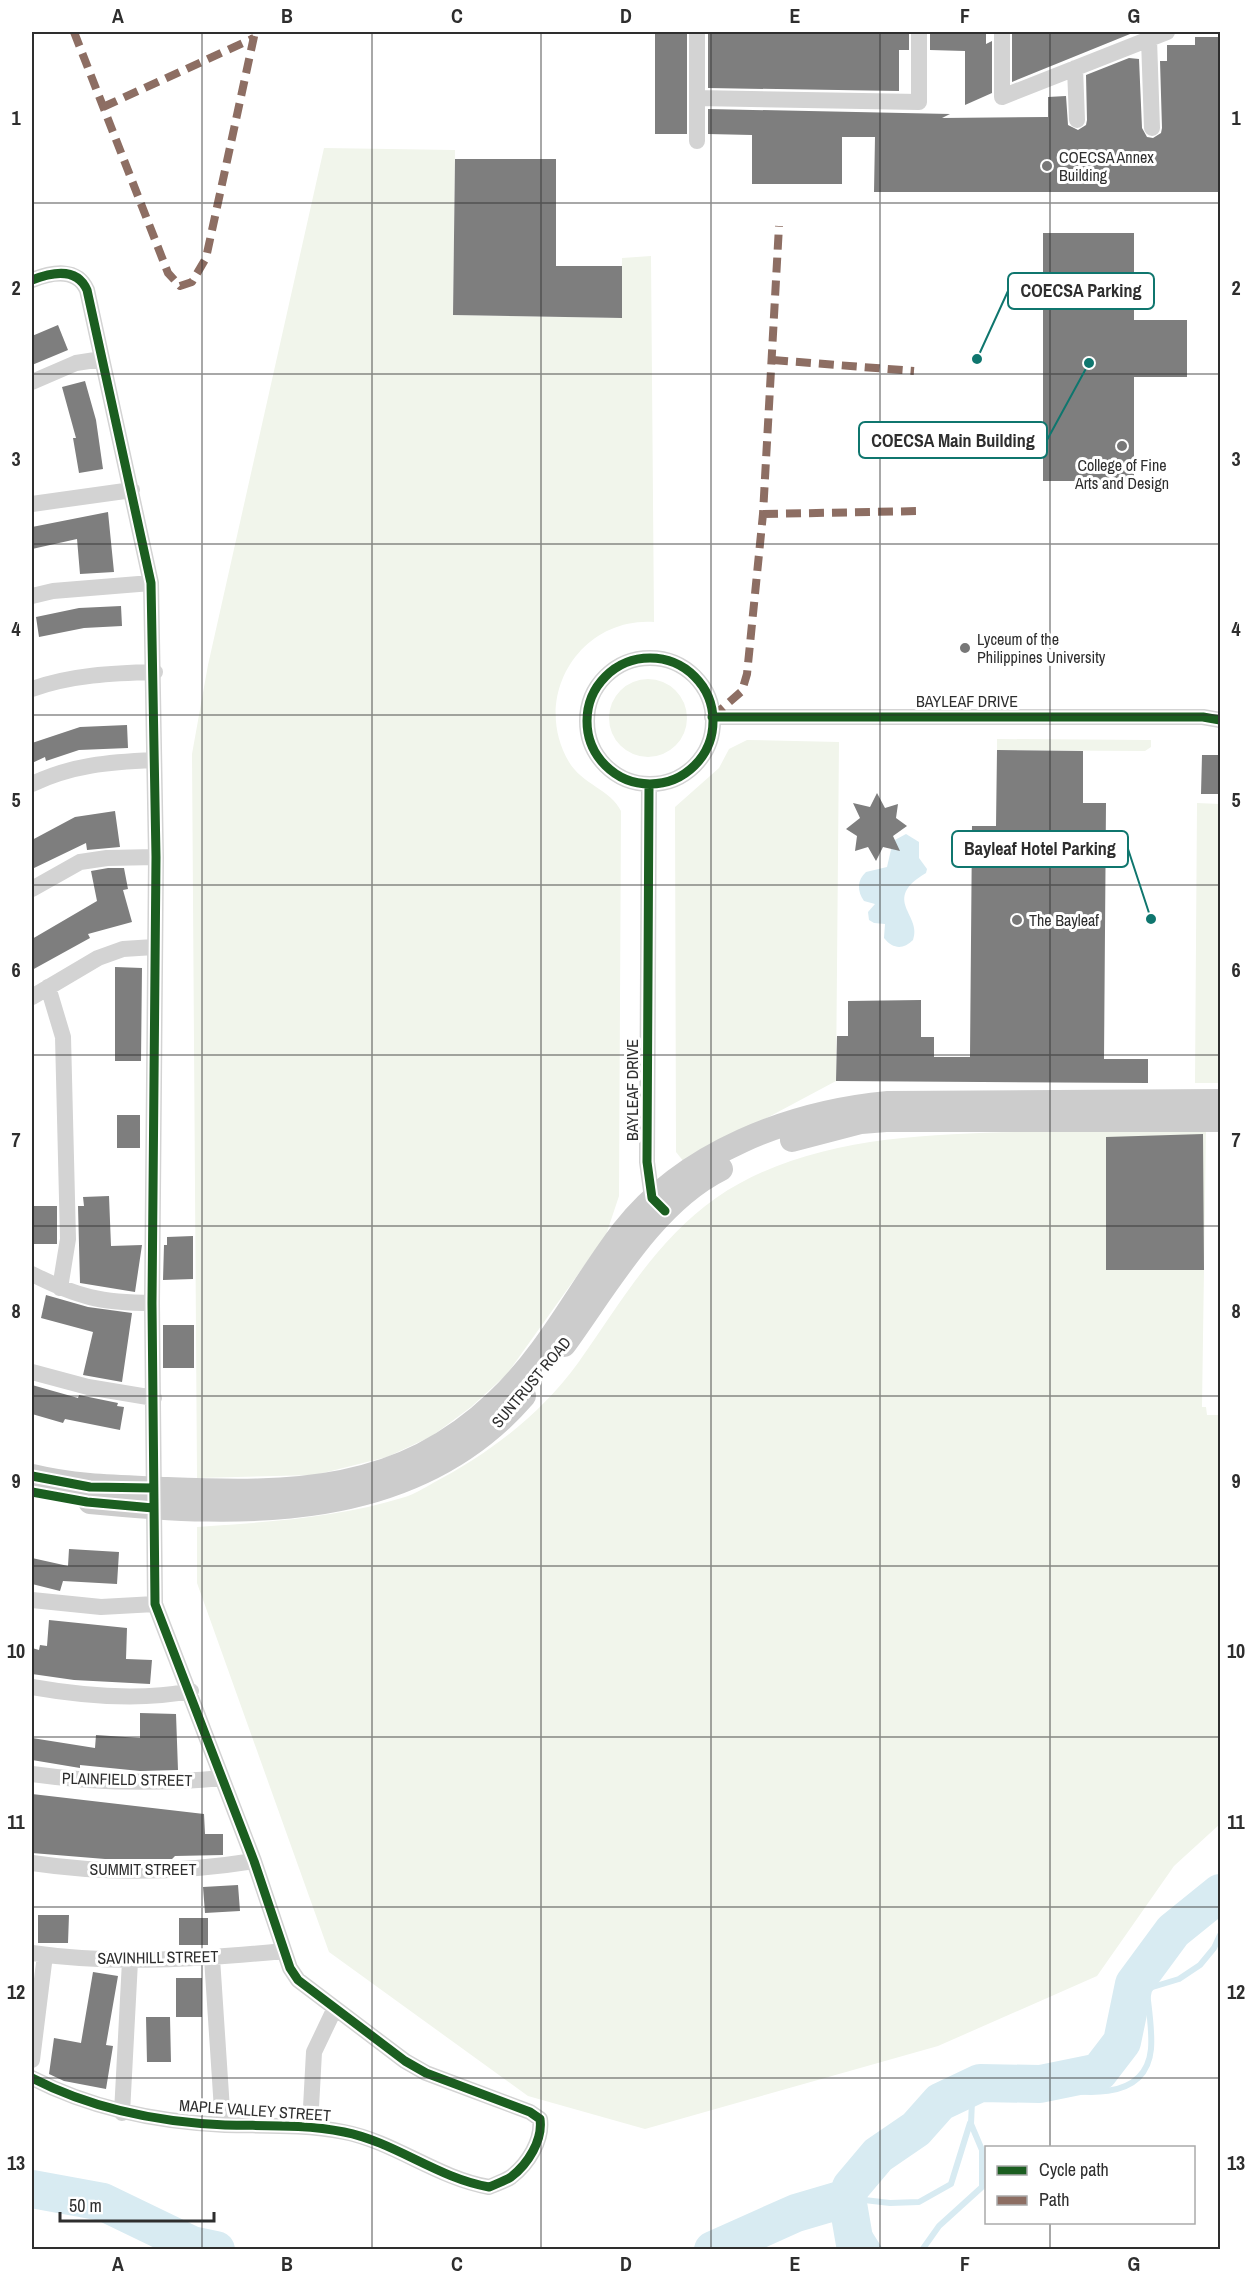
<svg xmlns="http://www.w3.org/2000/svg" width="1252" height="2281" viewBox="0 0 1252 2281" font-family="'Archivo Narrow',sans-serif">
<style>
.green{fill:#f1f5eb}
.water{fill:#d8ebf2}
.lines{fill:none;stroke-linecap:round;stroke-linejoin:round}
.stream{stroke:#d8ebf2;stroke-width:6}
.river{stroke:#d8ebf2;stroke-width:38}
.building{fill:#7e7e7e}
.street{stroke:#d3d3d3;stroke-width:16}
.secondary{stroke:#ccc;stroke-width:24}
.quiet{stroke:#8d6e63;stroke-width:8;stroke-dasharray:15 8;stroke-linecap:butt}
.cycleway-casing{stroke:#fff;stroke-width:13}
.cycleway{stroke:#1b5e20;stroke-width:9}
.grid{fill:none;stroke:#2e2e2e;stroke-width:1.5;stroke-opacity:0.55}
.poi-dot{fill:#777;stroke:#fff;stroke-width:2}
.labels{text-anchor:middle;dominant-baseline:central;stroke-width:6;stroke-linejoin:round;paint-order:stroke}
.poi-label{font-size:16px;fill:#2e2e2e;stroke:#fff;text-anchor:start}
.street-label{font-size:16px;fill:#2e2e2e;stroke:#fff}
.leader{fill:none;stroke:#0f766e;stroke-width:2}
.callout-dot{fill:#0f766e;stroke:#fff;stroke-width:2}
.callout{fill:#fff;stroke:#0f766e;stroke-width:2}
.callout-label{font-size:18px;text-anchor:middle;font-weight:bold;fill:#2e2e2e}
.neatline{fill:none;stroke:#2e2e2e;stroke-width:2}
.grid-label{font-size:20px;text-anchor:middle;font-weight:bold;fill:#2e2e2e}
</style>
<rect width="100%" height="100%" fill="#fff"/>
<path class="green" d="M324,148L455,150L453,315L621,318L622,258L651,256L654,622C579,617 531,698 569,762C582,784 611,790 621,811L619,1196L606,1235L507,1374L471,1407L432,1436L387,1457L315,1475L197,1478L192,754L208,665Z
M609 718a39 39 0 1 1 78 0a39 39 0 1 1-78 0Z
M997,739L1151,740V747L1145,751L997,750Z
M747,740L839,742L836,1081L684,1162L676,1152L675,807L719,768L729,749Z
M1197,803L1220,804V1083H1195Z
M1105,1130H1206L1202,1407H1206L1207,1415H1220V1824L1174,1866L1097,1976L938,2046L645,2129L528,2096L329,1952L197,1583V1527C267,1522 338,1518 405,1497C415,1494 424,1488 433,1483C489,1454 541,1414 578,1363C620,1304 655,1241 716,1198C824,1123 980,1135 1105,1130Z"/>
<path class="water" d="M906,834L919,842V858L927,869L926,873C880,900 923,915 913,940C903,950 893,949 884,938L885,924L874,923L869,920L868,912L875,904L864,901C857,891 857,880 866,872L887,867L893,841Z"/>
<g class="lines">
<path class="stream" d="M1197,1912L1220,1907
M1129,2011L1146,1989L1179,1979L1200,1965L1214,1948L1220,1935
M1025,2084C1065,2090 1145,2110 1151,2049C1153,2024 1146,1995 1145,1970
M847,2198L890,2203L919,2202L951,2184L970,2123
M847,2198L880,2250
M922,2250L939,2226L982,2187V2150L971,2124L972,2101L980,2083"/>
<path class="river" d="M32,2189L103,2202L192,2245L216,2250
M713,2250L796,2213L847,2198
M856,2250L847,2198L851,2187L878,2155L916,2129L940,2102L980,2083L1040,2084L1099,2072L1122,2042L1134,1984L1173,1931L1220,1893"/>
</g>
<path class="building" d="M655,32H681V34H687V134H655Z
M930,32H986V44L992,41V93L965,105V51L930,50Z
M1012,32H1135L1012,82Z
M909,33V50H899V91L708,88V34Z
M1195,37H1221V192H874L875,137H842V184H752V135L708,134V109L950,114L942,118L1048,117V97L1066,96L1068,125L1078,130L1086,125L1087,120L1086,75L1129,58L1139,59L1142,128L1147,137L1153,138L1161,133L1162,128L1160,61H1167V45H1195Z
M455,159H556V266H622V318L453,315Z
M1043,233H1134V320H1187V377H1134V481H1043Z
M58,325L68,350L32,365V336Z
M85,381L96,420L103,469L79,473L73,438H76L62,387Z
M108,512L114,572L80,574L77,539L32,549V527Z
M121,606L122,626L84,628L39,637L36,617L79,608Z
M127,725L128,748L79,750L46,761L45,757L32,763V743L80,727Z
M997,750L1083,751V803H1106L1104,1059H1148V1083L836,1081L837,1036H848V1001L921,1000V1037H934V1057H970L972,826H996Z
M1202,755H1221V794H1201Z
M877,793L885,808L898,804L896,818L907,826L893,836L900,851L883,847L876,861L868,847L855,851L857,836L846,829L860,818L853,803L870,807Z
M115,811L120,847L87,850L86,843L32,869V840L75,817Z
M108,868H124L128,889L123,890L132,922L88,934L90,938L32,970V939L97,901L91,871Z
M115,967L142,968L141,1061H115Z
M117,1115H140V1148H117Z
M1203,1134L1204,1270H1106V1137Z
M109,1196L111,1246L142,1245L135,1292L80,1283L78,1206H84L83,1197Z
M32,1206H57V1244H32Z
M193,1236V1279L163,1280L164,1245H167V1237Z
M46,1295L88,1307L132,1313L122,1382L83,1375L93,1332L41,1318Z
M163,1325H194V1368H163Z
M32,1385L78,1398L79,1395L118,1403L117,1406L124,1407L120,1430L65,1419L63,1423L32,1414Z
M69,1549L119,1552L117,1584L63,1581L60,1591L32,1584V1558L68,1566Z
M49,1620L127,1628L126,1659L152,1660L150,1684L74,1680L32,1674V1648L39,1650L40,1645L47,1646Z
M140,1713L176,1714L178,1770L140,1771L80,1765V1768L32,1760V1738L95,1748L96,1735L140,1738Z
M32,1794L204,1814L205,1834H223V1855L175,1856L172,1859H105L32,1853Z
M238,1885L240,1911L205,1913L203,1887Z
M38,1915H69L68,1943H38Z
M179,1918H208V1945H179Z
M93,1972L118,1976L106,2045L113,2046L106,2089L64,2081L49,2074L54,2038L81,2043Z
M176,1978H202V2017H176Z
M146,2017H170L171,2062H147Z"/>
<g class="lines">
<path class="street" d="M1002,32V97L1167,32
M1149,39L1152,128
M1075,68L1077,120
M697,98L919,102V32
M697,141V32
M32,280C52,272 77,267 87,290L151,583L156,857L152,1303L155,1604L254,1861L290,1968L298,1980L405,2061L426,2073L530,2112L540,2119C543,2140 528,2164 511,2177C505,2181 496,2184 489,2187C437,2178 395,2142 344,2132C304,2124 266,2126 225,2125C158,2122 92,2109 32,2078
M32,382L76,363L102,359
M32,504L132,490
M32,596L53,591L151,583
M587 721a63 63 0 1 1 126 0a63 63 0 1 1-126 0Z
M32,689C71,675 113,673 155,672
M712,717H1203L1220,720
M32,784C72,765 109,762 154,760
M649,784L647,1162L652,1198L659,1206
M32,889L80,862L107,858L156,857
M48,987L63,1037L68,1239L60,1288
M32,997L98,958L123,949L154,947
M32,1274C77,1297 102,1303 152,1303
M32,1372L88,1387L154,1398
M32,1600L101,1607L155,1604
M32,1687C83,1696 139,1701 191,1691
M32,1774C95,1783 159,1784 222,1778
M32,1863C106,1874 180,1873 254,1861
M32,1953C116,1965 200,1959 284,1951
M212,1958L223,2125
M32,2060L45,1955
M122,2113L130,1961
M310,2126L314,2052L334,2010"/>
<path class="secondary" d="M792,1140L861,1122L886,1120H1220
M564,1345C607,1286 653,1203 721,1169
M32,1476C77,1487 121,1487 167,1489C292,1494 400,1494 497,1401C549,1352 580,1287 623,1231C685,1152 791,1112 888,1103L1220,1101
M90,1502C243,1517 414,1523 524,1396"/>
<path class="quiet" d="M74,32L168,273L180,286L192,282L206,258L255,32
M103,107L254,38
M773,360L914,371
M763,514L921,511
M712,717L742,691L747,674L763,514L779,226"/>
<defs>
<path id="cycleway" d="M32,280C52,272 77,267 87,290L151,583L156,857L152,1303L155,1604L254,1861L290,1968L298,1980L405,2061L426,2073L530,2112L540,2119C543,2140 528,2164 511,2177C505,2181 496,2184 489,2187C437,2178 395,2142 344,2132C304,2124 266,2126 225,2125C158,2122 92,2109 32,2078
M587 721a63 63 0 1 1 126 0a63 63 0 1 1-126 0Z
M712,717H1203L1220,720
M649,784L647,1162L652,1198L665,1211
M32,1476L90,1487L153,1488
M32,1492L87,1502L153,1508"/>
</defs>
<use href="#cycleway" class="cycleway-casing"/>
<use href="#cycleway" class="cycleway"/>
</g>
<path class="grid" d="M202,32V2250M372,32V2250M541,32V2250M711,32V2250M880,32V2250M1050,32V2148M32,203H1220M32,374H1220M32,544H1220M32,715H1220M32,885H1220M32,1055H1220M32,1226H1220M32,1396H1220M32,1566H1220M32,1737H1220M32,1907H1220M32,2078H1220M1050,2222V2250"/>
<g class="poi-dot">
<circle cx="1047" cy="166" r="6"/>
<circle cx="1122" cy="446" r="6"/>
<circle cx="965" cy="648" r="6"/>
<circle cx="1017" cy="920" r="6"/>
</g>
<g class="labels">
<g class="poi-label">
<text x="1059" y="157">COECSA Annex<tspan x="1059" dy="18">Building</tspan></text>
<text x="1122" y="465" text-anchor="middle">College of Fine<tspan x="1122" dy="18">Arts and Design</tspan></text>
<text x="977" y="639">Lyceum of the<tspan x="977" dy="18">Philippines University</tspan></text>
<text x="1029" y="920">The Bayleaf</text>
</g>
<g class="street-label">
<text x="967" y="701">BAYLEAF DRIVE</text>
<text transform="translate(632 1090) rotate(-90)">BAYLEAF DRIVE</text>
<text transform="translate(531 1382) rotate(-50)">SUNTRUST ROAD</text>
<text transform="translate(127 1779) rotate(1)">PLAINFIELD STREET</text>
<text x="143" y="1869">SUMMIT STREET</text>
<text transform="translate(158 1957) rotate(-1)">SAVINHILL STREET</text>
<text transform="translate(255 2110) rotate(4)">MAPLE VALLEY STREET</text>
</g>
</g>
<path class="leader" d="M977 359L1008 291M1089 363L1047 440M1151 919L1128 849"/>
<g class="callout-dot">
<circle cx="977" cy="359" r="6"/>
<circle cx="1089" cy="363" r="6"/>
<circle cx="1151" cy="919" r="6"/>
</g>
<g class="callout">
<rect x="1008" y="273" width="146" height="36" rx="6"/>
<rect x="859" y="422" width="188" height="36" rx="6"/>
<rect x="952" y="831" width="176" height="36" rx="6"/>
</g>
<g class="callout-label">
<text x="1081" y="297">COECSA Parking</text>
<text x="953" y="447">COECSA Main Building</text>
<text x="1040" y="855">Bayleaf Hotel Parking</text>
</g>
<rect width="1252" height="2281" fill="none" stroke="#ffffff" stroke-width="66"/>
<rect x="985" y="2146" width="210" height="78" fill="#ffffff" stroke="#ababab" stroke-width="1.5"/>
<rect x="997" y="2166" width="30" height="9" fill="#1b5e20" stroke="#ababab" stroke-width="1.5"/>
<text x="1039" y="2176" font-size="18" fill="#2e2e2e">Cycle path</text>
<rect x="997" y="2196" width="30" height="9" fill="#8d6e63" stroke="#ababab" stroke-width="1.5"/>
<text x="1039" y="2206" font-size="18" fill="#2e2e2e">Path</text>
<path d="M60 2212v9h154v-9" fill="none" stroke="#2e2e2e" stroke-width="3"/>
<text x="69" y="2212" font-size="18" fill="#2e2e2e" stroke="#ffffff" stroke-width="4.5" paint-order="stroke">50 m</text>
<rect x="33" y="33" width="1186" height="2215" class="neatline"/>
<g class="grid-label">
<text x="118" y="23">A</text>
<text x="287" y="23">B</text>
<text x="457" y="23">C</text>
<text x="626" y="23">D</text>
<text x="795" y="23">E</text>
<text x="965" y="23">F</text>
<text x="1134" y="23">G</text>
<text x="16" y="125">1</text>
<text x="1236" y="125">1</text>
<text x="16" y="295">2</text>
<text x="1236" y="295">2</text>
<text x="16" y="466">3</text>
<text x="1236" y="466">3</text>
<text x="16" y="636">4</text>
<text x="1236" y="636">4</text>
<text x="16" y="807">5</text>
<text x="1236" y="807">5</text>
<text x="16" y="977">6</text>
<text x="1236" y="977">6</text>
<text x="16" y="1147">7</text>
<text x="1236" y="1147">7</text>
<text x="16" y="1318">8</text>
<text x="1236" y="1318">8</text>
<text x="16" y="1488">9</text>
<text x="1236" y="1488">9</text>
<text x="16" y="1658">10</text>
<text x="1236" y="1658">10</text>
<text x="16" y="1829">11</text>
<text x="1236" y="1829">11</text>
<text x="16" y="1999">12</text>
<text x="1236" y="1999">12</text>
<text x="16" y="2170">13</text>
<text x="1236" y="2170">13</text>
<text x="118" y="2271">A</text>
<text x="287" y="2271">B</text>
<text x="457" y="2271">C</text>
<text x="626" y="2271">D</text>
<text x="795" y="2271">E</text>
<text x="965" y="2271">F</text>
<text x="1134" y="2271">G</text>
</g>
</svg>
